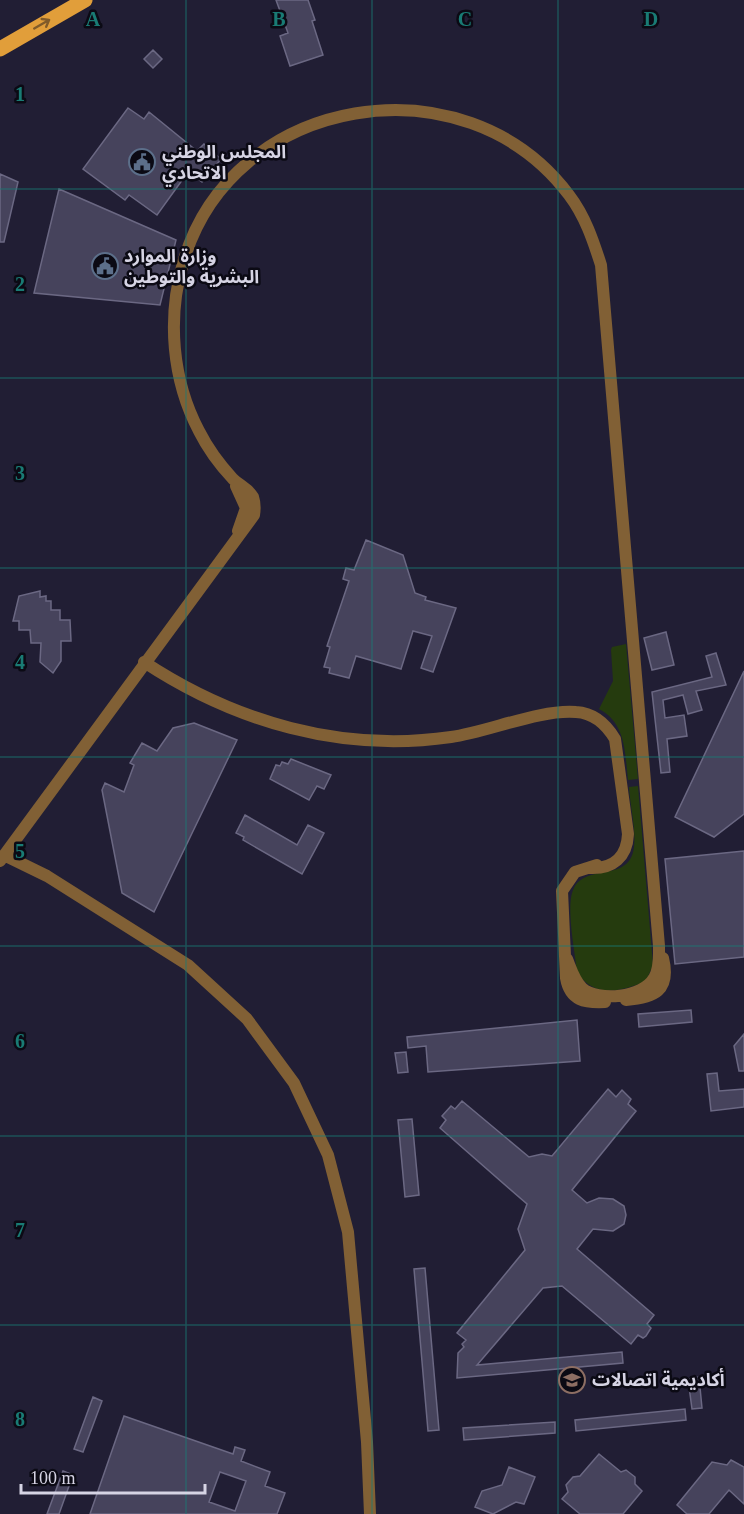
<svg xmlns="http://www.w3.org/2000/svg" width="744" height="1514" viewBox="0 0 744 1514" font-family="'Times New Roman','Noto Sans Arabic',serif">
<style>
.green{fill:#253b0e}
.building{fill:#46435c;stroke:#6b6883;stroke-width:1.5;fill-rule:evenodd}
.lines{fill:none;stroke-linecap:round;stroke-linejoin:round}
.street{stroke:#816035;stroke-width:12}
.primary{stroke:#e19e3a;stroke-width:15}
.oneway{stroke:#815b29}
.grid{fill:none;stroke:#197b74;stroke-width:1.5;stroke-opacity:0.55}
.labels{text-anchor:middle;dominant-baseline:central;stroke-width:5;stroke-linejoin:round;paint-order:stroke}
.poi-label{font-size:18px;font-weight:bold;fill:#d6d4e4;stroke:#0b0a14;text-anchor:start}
.grid-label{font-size:20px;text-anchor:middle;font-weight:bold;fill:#197b74;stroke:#0b0a14;stroke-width:5;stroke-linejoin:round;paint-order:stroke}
</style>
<rect width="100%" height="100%" fill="#211e34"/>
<path class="green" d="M626,644L638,779L628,780C625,753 626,723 599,709L613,681L611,650L612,647Z
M638,786L653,965L646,981C621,992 593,998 577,972C575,952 565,904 574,888C587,863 630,883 634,847C636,828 630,806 629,787Z"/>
<path class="building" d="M276,0H308L315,20L312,21L323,55L290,66L280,36L288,33Z
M153,50L162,59L153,68L144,59Z
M128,108L144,119L149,112L197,151L204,144L221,159L202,182L188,172L157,215L129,195L125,200L83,169Z
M0,174L18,182L4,242H0Z
M59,189L176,240L160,305L34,293Z
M366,540L403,555L415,593L426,597L425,600L456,608L433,672L421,668L432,636L413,631L401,669L356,656L349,678L329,673L330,668L324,667L330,647L327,646L349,581L343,579L346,568L354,570Z
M40,591V597L46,596V601H51V610H60V620H70L71,641H61V661L53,673L40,662L41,643H31L30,630H19V621H13L19,596Z
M666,632L674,665L652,670L644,638Z
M716,653L726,685L696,691L702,710L688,714L683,695L663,700L665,718L684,715L687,736L667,739L670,772L661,773L652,692L712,677L706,656Z
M744,671V814L714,837L675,817Z
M194,723L237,740L154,912L122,893L102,790L105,783L124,792L134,765L130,763L142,743L157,751L173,728Z
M291,759L331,775L324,789L317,786L309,800L270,779L276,765L280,766L282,762L288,764Z
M245,815L297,845L308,825L324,833L302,874L243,840L244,837L236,833Z
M744,851V957L675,964L665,859Z
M691,1010L692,1022L639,1027L638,1014Z
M577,1020L580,1061L428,1072L426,1046L408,1048L407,1037Z
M744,1034V1071H739L734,1046Z
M406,1052L408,1072L398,1073L395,1053Z
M717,1073L719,1091L744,1089V1107L711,1111L707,1074Z
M608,1089L616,1097L622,1090L631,1099L628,1104L636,1111L572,1190L587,1203L599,1198L613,1199L624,1206L626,1215L624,1224L613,1231L593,1229L577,1249L654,1315L647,1324L651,1328L646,1336L643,1338L638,1335L631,1344L562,1286L543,1288L477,1365L622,1352L623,1363L457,1378L458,1353L464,1347L462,1344L466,1340L457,1333L525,1250L518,1229L527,1204L440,1128L446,1120L442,1116L451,1106L455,1109L462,1101L529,1157L542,1154L552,1156Z
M412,1119L419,1195L405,1197L398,1120Z
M425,1268L439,1430L428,1431L414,1269Z
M699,1377L702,1408L692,1409L688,1379Z
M93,1397L102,1401L83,1452L74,1449Z
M685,1409L686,1420L576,1431L575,1420Z
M124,1416L233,1454L235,1447L245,1450L241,1461L270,1472L265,1486L285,1493L277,1514H90ZM220,1472L246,1481L235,1511L209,1502Z
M555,1422V1433L464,1440L463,1428Z
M599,1454L621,1472L626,1470L635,1477V1484L642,1491L623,1514H580L562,1499L568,1492L566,1485L573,1477L580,1476Z
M731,1460L744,1467V1504L729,1490L709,1514H687L677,1505L712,1462L727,1465Z
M509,1467L535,1477L524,1504L516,1502L493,1514L475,1507L482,1491L502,1485Z
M63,1471L73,1475L59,1514H47Z"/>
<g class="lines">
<path class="street" d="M236,486L246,508L238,531
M144,662C235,722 342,753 451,737C488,732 540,709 576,712C594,713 606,724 615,739L628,834C627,857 613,869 590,868
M4,855L47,876L188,965L247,1019L294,1083L328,1155L348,1232L367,1442L370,1514
M0,861L254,515C255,509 255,503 253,497C248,488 240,486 233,479C220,465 208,449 199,431C172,380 167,318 183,263C231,94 465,56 569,195C585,216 593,240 601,265L659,946C659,956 660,969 654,978C643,998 598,1002 582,988C574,980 571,969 567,959
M597,865L575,872L562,891L566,978C570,1001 585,1003 605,1002
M626,1000C654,998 671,991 663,958"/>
<path class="primary" d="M0,49L85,0"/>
</g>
<defs><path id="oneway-shaft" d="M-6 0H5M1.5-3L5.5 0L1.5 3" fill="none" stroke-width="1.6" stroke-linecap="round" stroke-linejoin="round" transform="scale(1.5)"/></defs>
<use class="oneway" href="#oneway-shaft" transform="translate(42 24) rotate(-30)"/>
<path class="grid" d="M186,0V1514M372,0V1514M558,0V1514M0,189H744M0,378H744M0,568H744M0,757H744M0,946H744M0,1136H744M0,1325H744"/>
<defs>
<symbol id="civic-ring" viewBox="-11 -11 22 22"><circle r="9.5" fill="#0b0a14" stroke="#5c6f8a" stroke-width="1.5"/><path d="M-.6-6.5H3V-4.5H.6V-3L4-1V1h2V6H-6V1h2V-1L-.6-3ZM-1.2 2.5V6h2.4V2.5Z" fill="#5c6f8a"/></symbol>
<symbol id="university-ring" viewBox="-11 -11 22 22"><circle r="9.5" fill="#0b0a14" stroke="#8d6e63" stroke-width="1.5"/><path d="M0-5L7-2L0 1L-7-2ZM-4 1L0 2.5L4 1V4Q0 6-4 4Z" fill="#8d6e63"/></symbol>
</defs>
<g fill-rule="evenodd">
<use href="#civic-ring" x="127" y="147" width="30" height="30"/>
<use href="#civic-ring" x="90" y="251" width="30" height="30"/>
<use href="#university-ring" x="557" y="1365" width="30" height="30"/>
</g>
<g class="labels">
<g class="poi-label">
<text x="162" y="152">المجلس الوطني<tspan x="162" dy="21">الاتحادي</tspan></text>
<text x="124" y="256">وزارة الموارد<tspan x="124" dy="21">البشرية والتوطين</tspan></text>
<text x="592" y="1380">أكاديمية اتصالات</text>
</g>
</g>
<g class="grid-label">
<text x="93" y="26">A</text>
<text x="279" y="26">B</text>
<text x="465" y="26">C</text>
<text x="651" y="26">D</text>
<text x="20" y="101">1</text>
<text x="20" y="291">2</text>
<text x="20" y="480">3</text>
<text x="20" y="669">4</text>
<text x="20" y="858">5</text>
<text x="20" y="1048">6</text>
<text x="20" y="1237">7</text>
<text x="20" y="1426">8</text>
</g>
<path d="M21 1484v9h184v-9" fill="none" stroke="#d6d4e4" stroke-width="3"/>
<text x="30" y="1484" font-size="18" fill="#d6d4e4" stroke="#0b0a14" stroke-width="4.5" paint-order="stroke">100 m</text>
</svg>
